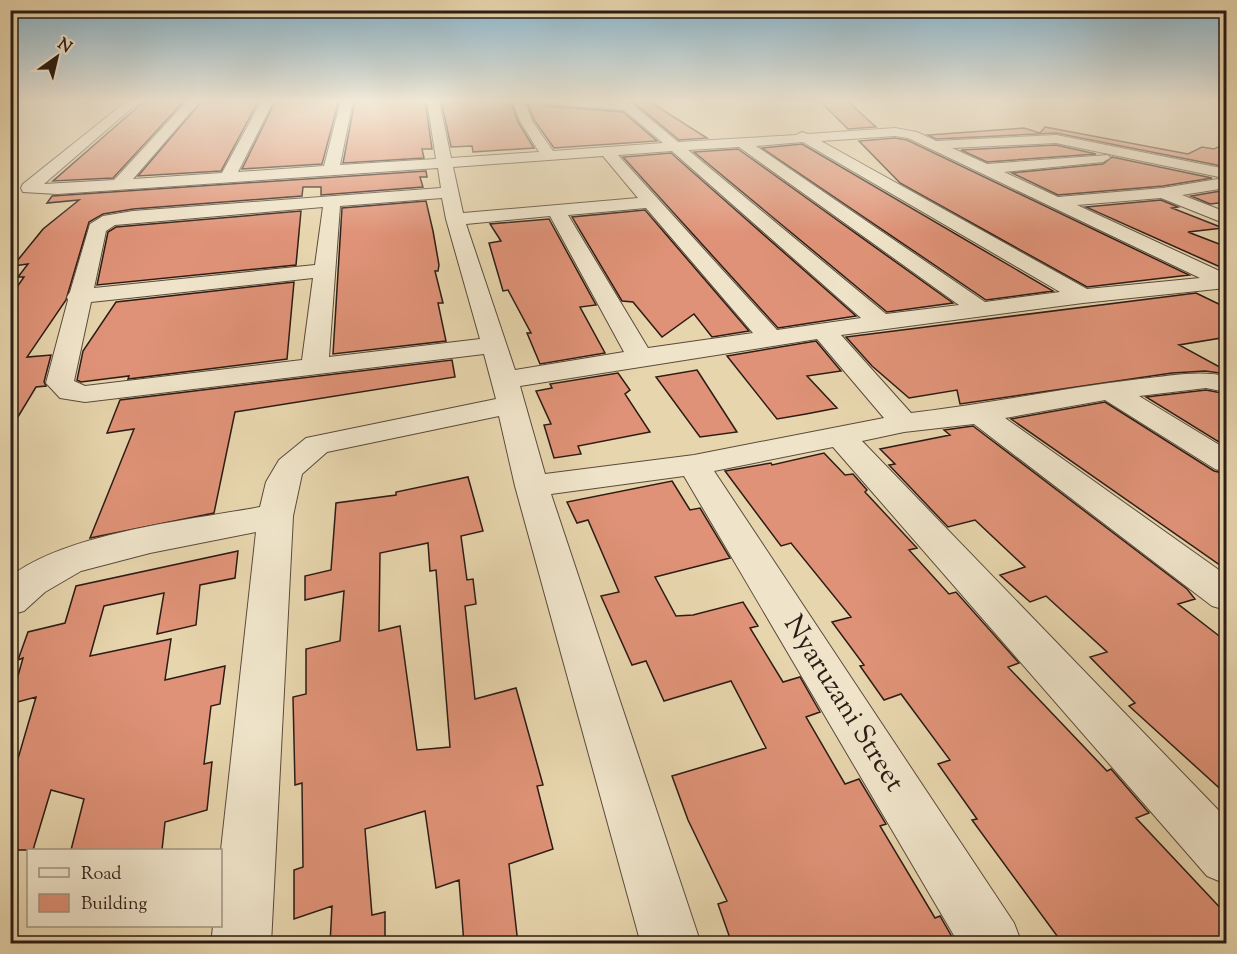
<svg xmlns="http://www.w3.org/2000/svg" width="1237" height="954" viewBox="0 0 1237 954" font-family="'Sorts Mill Goudy',serif">
<style>
.building{fill:#df9277;stroke:#2c1c15;stroke-width:1.5;fill-rule:evenodd}
.lines{fill:none;stroke-linecap:round;stroke-linejoin:round}
.minor-casing{stroke:#5b4a3b;stroke-width:2}
.minor{fill:#efe4ca;fill-rule:evenodd}
.labels{text-anchor:middle;dominant-baseline:central;stroke-width:4.5;stroke-linejoin:round;paint-order:stroke}
.near-street-label{font-size:28px;fill:#2c1c15;stroke:#efe4ca}
</style>
<rect width="100%" height="100%" fill="#e7d5ad"/>
<filter id="stains"><feTurbulence type="fractalNoise" baseFrequency=".00333" numOctaves="4"/><feColorMatrix values="0 0 0 0 .2 0 0 0 0 .09 0 0 0 0 .02 0 0 0 .5 -.17"/></filter>
<radialGradient id="worn" r=".72"><stop offset=".6" stop-color="#630" stop-opacity="0"/><stop offset="1" stop-color="#630" stop-opacity=".3"/></radialGradient>
<path class="building" d="M166,100H185L113,178L53,181L141,104L146,101Z
M203,100H259L221,171L138,176Z
M276,100H339L322,164L242,169Z
M355,100H425L432,149H422L424,158L343,163Z
M441,100H510L518,122L534,148L473,152L472,146L451,147Z
M526,100H539L547,106L623,112L657,141L554,148L534,120Z
M625,100H647L707,138L679,140L633,102Z
M819,100H846L876,127L848,129Z
M1045,127L1188,154L1202,147L1214,149L1227,143V167L1056,133L936,139L928,135L1024,128L1040,133Z
M895,138L907,140L1189,275L1087,287L900,183L859,141Z
M802,144L1053,291L986,300L762,148Z
M1056,145L1096,154L987,162L961,150Z
M738,149L953,303L887,312L694,152Z
M671,153L856,316L778,328L623,157Z
M1112,157L1212,178L1163,186L1058,195L1012,173L1103,164Z
M426,171L427,177H420L423,187L321,195V187H303L302,196L133,209L103,214L89,222L66,300L27,357L51,355L44,382L46,386L36,387L10,430V297L24,277H18L28,264L13,266L43,229L79,200L47,203L52,196Z
M1227,190V202L1210,204L1191,196Z
M1161,200L1178,207L1172,208L1223,228L1188,232L1227,247V270L1086,207Z
M426,201L433,231L439,265L438,271H435L443,303H438L446,341L333,354L342,208Z
M645,210L749,331L712,337L694,314L662,337L633,302L622,301L572,217Z
M301,211L296,265L97,285L108,232L116,227Z
M549,219L596,305L580,307L605,353L540,364L527,333H531L508,290L503,291L489,243L501,241L490,224Z
M294,282L287,359L128,379L129,376L81,382L77,380L83,351L116,302Z
M1196,293L1227,308V337L1179,345L1227,371V374L1205,371L1172,373L960,404L957,390L909,398L872,366L846,337Z
M816,341L841,371L807,376L837,408L806,414L777,419L727,356Z
M452,360L455,377L235,412L214,513L90,538L134,429L107,433L120,400Z
M697,370L737,432L700,437L656,377Z
M618,373L630,390L625,394L650,432L578,446L581,454L554,458L544,425L551,424L536,391L552,388L550,384Z
M1206,390L1227,394V447L1146,397Z
M1105,402L1214,471L1227,474V570L1011,419Z
M973,426L1187,589L1195,599L1178,604L1227,642V795L1129,706L1135,703L1090,657L1107,652L1046,596L1030,602L1000,575L1025,567L975,520L948,527L889,465L895,464L880,449L950,435L944,430Z
M824,453L845,475L853,474L867,490L865,492L917,548L909,550L949,594L956,592L1019,663L1008,667L1107,771L1111,769L1149,813L1136,818L1227,915V944H1063L972,820L977,819L938,764L950,760L901,694L884,700L860,666L864,665L832,622L851,617L791,543L781,546L725,471L771,463L772,465Z
M468,477L483,531L461,536L467,580L473,579L476,604L465,606L475,699L516,688L543,785L537,786L553,849L509,864L518,944H464L459,880L436,888L425,811L365,829L372,915L385,912V944H330L332,906L294,919V870L303,867L302,783L295,785L293,697L306,694V649L340,641L344,591L305,600V576L331,570L336,503L396,495V492ZM428,543L430,571L436,570L450,747L417,750L400,626L379,631L380,553Z
M672,481L690,510L700,508L730,558L655,577L676,616L693,615L743,602L758,626L750,628L783,682L800,677L820,712L806,717L845,784L859,779L886,824L880,826L935,918L940,916L956,944H732L718,904L727,901L688,820L672,776L766,748L731,681L664,701L646,661L632,665L601,596L619,592L588,520L577,523L567,502Z
M238,551L235,578L200,585L196,625L157,634L164,593L104,606L90,656L171,639L165,680L225,666L220,704L211,706L204,764L212,762L207,810L165,822L162,850H71L84,799L51,790L33,850H10V764L17,762L36,697L10,704L23,658L18,660L28,632L65,623L76,586Z"/>
<g class="lines">
<defs>
<path id="minor" d="M128,100H141L44,184L114,180L188,100H201L133,179L222,173L262,100H274L238,172L324,166L341,100H353L340,165L436,159L427,100H439L451,158L539,152L520,121L512,100H524L532,121L553,151L663,143L624,110L547,104L541,100H614L632,104L678,142L796,135L802,132L808,134L895,128L917,132L936,141L1056,135L1226,169V188L1182,195L1226,212V224L1161,198L1077,205L1226,274V288L1083,303L841,335L911,413C988,404 1063,388 1140,379C1169,376 1198,370 1226,376V392L1206,388L1139,396L1226,449V472L1215,469L1105,400L1005,418L1226,575V610L1212,606L974,424L904,432L862,441L1226,818V884L1207,876L833,447L714,471L1014,923L1022,944H959L684,476L551,494L701,944H641L515,486L499,416L327,452L302,474L293,516L271,944H211L213,926H220V859L256,532L150,553L81,571L45,592L24,611L10,615V577C65,533 190,520 260,507L266,482L279,460L306,438L496,399L484,354L85,402L60,398L46,383L68,300L67,297L70,292L90,224L103,216L133,211L441,188L438,168L57,194L23,192L21,188L23,184ZM895,136L908,138L1200,278L1087,289L821,141ZM803,142L1060,292L985,302L756,146ZM1056,143L1224,178L1163,188L1058,197L1004,172L1103,162L1110,158L1108,155L987,164L952,148ZM739,147L959,305L886,314L688,150ZM672,151L861,318L777,330L618,155ZM603,156L638,198L463,213L453,167ZM442,198L446,219L480,339L329,357L340,206ZM323,207L315,265L94,288L106,231L115,225ZM646,208L753,333L648,348L568,215ZM550,216L624,352L515,370L466,224ZM313,278L302,360L85,386L74,381L91,302ZM817,339L884,418L694,455L545,474L520,386Z"/>
</defs>
<use href="#minor" class="minor-casing"/>
<use href="#minor" class="minor"/>
</g>
<linearGradient id="sky" x2="0" y2="1"><stop stop-color="#87b6cf"/><stop offset="0.43" stop-color="#f4ecda"/><stop offset="1" stop-color="#f4ecda" stop-opacity="0"/></linearGradient>
<rect width="1237" height="234" fill="url(#sky)"/>
<g class="labels">
<g class="near-street-label">
<text transform="translate(843 704) rotate(58)">Nyaruzani Street</text>
</g>
</g>
<rect width="1237" height="954" fill="none" stroke="#e7d5ad" stroke-width="36"/>
<rect x="12" y="12" width="1213" height="930" fill="none" stroke="#2c1c15" stroke-width="3"/>
<rect x="18" y="18" width="1201" height="918" fill="none" stroke="#2c1c15" stroke-width="1.5"/>
<rect x="27" y="849" width="195" height="78" fill="#efe4ca" stroke="#a19482" stroke-width="1.5"/>
<rect x="39" y="868" width="30" height="9" fill="#efe4ca" stroke="#a19482" stroke-width="1.5"/>
<text x="81" y="879" font-size="18" fill="#2c1c15">Road</text>
<rect x="39" y="894" width="30" height="18" fill="#df9277" stroke="#a19482" stroke-width="1.5"/>
<text x="81" y="909" font-size="18" fill="#2c1c15">Building</text>
<g transform="translate(57 57) rotate(34)" stroke="#efe4ca" stroke-width="4.5" paint-order="stroke">
<path d="M0-4.5L10 22L0 15L-10 22Z" fill="#2c1c15"/>
<text y="-9" font-size="16" font-weight="bold" text-anchor="middle" fill="#2c1c15">N</text>
</g>
<rect width="100%" height="100%" filter="url(#stains)"/>
<rect width="100%" height="100%" fill="url(#worn)"/>
</svg>
